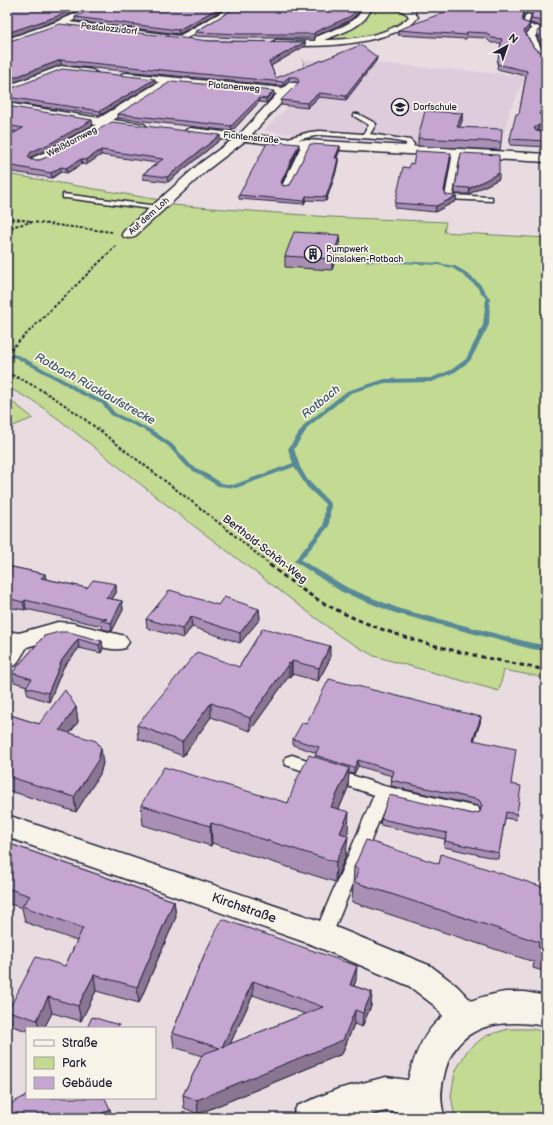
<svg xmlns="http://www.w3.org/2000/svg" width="553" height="1125" viewBox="0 0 553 1125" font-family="'Balsamiq Sans',sans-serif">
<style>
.built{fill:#deccdc}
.green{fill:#c2da91;stroke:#727e66}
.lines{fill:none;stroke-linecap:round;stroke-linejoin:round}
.stream{fill:#598997;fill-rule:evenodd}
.lane-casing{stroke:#22223b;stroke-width:3}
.street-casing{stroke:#22223b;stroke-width:3}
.secondary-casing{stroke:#22223b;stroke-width:3}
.path-far2{stroke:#22223b;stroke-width:1;stroke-dasharray:1.5 1.5;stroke-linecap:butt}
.path-far1{stroke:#22223b;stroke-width:2;stroke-dasharray:3 2;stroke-linecap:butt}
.path{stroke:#22223b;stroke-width:3;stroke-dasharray:4.5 3.5;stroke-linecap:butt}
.lane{fill:#f7f3e8;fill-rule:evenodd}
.street{fill:#f7f3e8;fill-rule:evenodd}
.secondary{fill:#f7f3e8;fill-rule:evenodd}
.wall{fill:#a98fb4;stroke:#22223b;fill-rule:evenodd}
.shaded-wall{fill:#8a7492;stroke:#22223b}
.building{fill:#c5a6d1;stroke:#22223b;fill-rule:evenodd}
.labels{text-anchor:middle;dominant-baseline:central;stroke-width:3.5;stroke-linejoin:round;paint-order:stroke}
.far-street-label{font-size:9px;fill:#22223b;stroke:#f7f3e8}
.far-poi-label{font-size:9px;fill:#22223b;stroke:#f7f3e8;text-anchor:start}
.street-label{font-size:11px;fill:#22223b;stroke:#f7f3e8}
.water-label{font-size:12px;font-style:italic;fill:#3d5669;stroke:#f7f3e8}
.near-street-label{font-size:13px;fill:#22223b;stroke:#f7f3e8}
</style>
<rect width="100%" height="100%" fill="#e8dce1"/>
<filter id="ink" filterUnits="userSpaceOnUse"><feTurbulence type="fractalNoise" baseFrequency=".025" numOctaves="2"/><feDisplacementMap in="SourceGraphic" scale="8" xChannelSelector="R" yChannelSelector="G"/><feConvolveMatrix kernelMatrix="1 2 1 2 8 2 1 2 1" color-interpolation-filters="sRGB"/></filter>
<g filter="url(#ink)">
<path class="built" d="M305,60H337L526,76L510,110L500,150L347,140L263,131L297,98V89L305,67Z"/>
<path class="green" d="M370,7C385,7 399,5 410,17C388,39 353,39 323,41V39L367,19L365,18L369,13Z
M7,174L160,200L153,205L168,209L172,205L330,217L446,222L444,232L546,238V682L540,677L504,670L499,691L374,656L341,637L173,510L61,421L35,402L7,387Z
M14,403L33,418L13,426L7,421V405Z
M508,1029H533L546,1033V1118H455L451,1096L455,1072L467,1051L485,1036Z"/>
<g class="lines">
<path class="stream" d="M361,259L438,263L455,266L464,271L480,284L490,299L489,325L470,361L455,372L432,382L385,383L351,393L309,426L294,449L300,467L307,479L331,504L329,526L301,560L348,588L400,609L532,643L546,645V651L532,649L395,613L342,592L294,561L323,526L325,504L307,487L294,467L236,488L218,486L187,467L168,446L148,432L111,415L102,404L78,393L66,385L16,358L7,356V352L20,356L70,383L82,391L106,402L115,413L152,430L172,444L191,465L222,483L233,485L293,463L288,449L305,424L347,391L385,379L431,378L451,370L466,359L483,325L486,299L476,286L460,273L452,268L438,265L363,261L361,260Z"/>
<defs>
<path id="lane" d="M528,14L531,16L528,24L539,28V30L523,26L525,16Z
M354,114H358L375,123L376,124L370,134L410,140L414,144L412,150L408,152H405L406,143L390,140L320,135L281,143L277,141L310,132L320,131L363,134L369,125L354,116Z
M303,142H309L310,144L290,186L289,188H283L282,186Z
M453,152H459L460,154L453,195L489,197H492V201L446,199L445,197Z
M63,194L158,206L162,208L158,210L66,198H63Z
M292,755L384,786L472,806L478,807L480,812L478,817L472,818L388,799L332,935L329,941L323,943L317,941L314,935L374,795L286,765L284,761L286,757Z"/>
<path id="street" d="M91,7H102L70,22L179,36L231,7H241L180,42L60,27L7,45V39L56,22Z
M364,7H372C364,28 343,32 324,40C350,40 389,36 409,17L407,14L394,7C405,7 412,8 418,17C412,26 403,30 393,33C353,47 318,46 276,46L271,43L276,40L315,41L316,37C333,29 355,26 364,7Z
M537,26L542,29L535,36L541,48L546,52V60L534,52L525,35L534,27Z
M61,66L92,70L97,73L92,76L62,72L7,93V86Z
M126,73L283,88L289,83H297L298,85L251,135L306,140L546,154V162L306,148L245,141L207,170L134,237L129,238L124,237L122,234L124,231L199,164L232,140L190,136L186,134L184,132L186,130L190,128L240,134L277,94L172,84L113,120L144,124L146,126L144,128L140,129C133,129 115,125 109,127C91,133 50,168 32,164L30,161L32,158L50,150L96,125L7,109V103L99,118L159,82L122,78L121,76L122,74Z
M58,622L72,623L125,636L129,642L125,648C107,653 89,641 70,639C55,637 42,643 27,647L16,665L7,667V631L19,633Z
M7,815L323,922L431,966L457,986L477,1007L481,1018L477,1029L465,1033L453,1029L435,1006L409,986L313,945L7,837Z"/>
<path id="secondary" d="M505,992H525L546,996V1026C501,1018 455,1023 444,1076C440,1091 440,1103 445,1118H409L408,1114L386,1111L358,1118H291L297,1106L338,1089L386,1077L408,1080C422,1023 448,1002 505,992Z"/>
</defs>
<use href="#lane" class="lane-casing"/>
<use href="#street" class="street-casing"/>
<use href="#secondary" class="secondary-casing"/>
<path class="path-far2" d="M302,58L304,62L302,70"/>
<path class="path-far1" d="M7,218L30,221
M7,231L14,226L32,222L112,232
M7,353L117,245
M7,373C53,392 91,424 131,455C178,491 226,527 271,566"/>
<path class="path" d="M270,565C292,583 315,600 341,612C405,643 477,656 546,670"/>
<use href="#lane" class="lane"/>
<use href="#street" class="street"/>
<use href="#secondary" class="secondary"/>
</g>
<path class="wall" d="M228,7L179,34L75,21V17Z
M237,7H363L354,17L349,21L315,36L314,38H239L195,36V32Z
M546,7V51L542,47L537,36V32L541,27L538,25L530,23L532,15L527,13L524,16L522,21L530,24L529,29L526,33L534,48L546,55V116H544H546V131H537L546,133V147L510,145V139L519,114L526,76L497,69L501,43H491L486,38L467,37L466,39L398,35V30L491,9Z
M209,41L305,42V46L271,66L276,78L377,57L376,61L346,100L319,97L307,108L281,105V100L298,83L297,82H289L283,86L61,65L7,42Z
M155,83L101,115L7,102V90Z
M274,95L266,103L259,102L232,131L118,118V114Z
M7,106L93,125L49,149L31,157L30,159L31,160H40L58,152L220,135V140L168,182L143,179V174L157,163L101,155L86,165L82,164L67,173L61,172L52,178L7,171V137L17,132L7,130Z
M462,113V121L459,127L501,142L500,150L418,146V138Z
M340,146V150L337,158H338V162L335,175L326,201L306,200L304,204L239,199V195L299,147L282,183L283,186L290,185Z
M450,158L444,192L446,195L456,201L435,212L395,208V203L409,168L413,164Z
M499,179L469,194H455V187Z
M340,235L339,246L332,270L285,267V256Z
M7,566L45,574L46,579L87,588L116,584V593L112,599L122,601L123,610L112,631L102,629V626L26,609L25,610L7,607Z
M218,605L259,609L260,619L240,643L192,627L183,638L147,628L146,619Z
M263,628L330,659L318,681L292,674L291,677L289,676L250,731L211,717L183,756L138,739L137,725L239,667Z
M44,636L102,641L103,649L101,653L79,648L63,668L49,702L28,695L26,687L27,686L14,682L12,673Z
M76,707L78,722L70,733L103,763L100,774L76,812L7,790V714L39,724Z
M481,717L480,723L474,741L511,784L517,814L516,820L505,818L498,859L444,847L445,839L380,825L381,819L473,814L480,812L481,810L478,806L391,786L392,776L358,766L354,774L349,773L348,788L339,809L348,832L346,835V855L335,882L212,843L211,846L143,825L141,805L288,803L315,757L317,753L293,745V739L306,724Z
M7,843L174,901L176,917L139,1003L96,991L81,1021L52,1013L44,1028H27V1031L12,1026L8,1011L65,966L77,941L25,922L22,908L7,903Z
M439,864L546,888V972L533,968L534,962L352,902L354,867Z
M205,953L356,980L354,986L372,992L371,1006L362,1027L354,1024L342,1054L198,1114L184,1108L183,1095L202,1056L174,1047L172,1033ZM253,995L305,1014L230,1044Z"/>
<path class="shaded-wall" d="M78,7H87L55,21L7,38V33Z
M221,7H228L179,34L178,30Z
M360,7H363L354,17L349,21L315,36L314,38V34L315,32Z
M528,8L527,13L524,16L522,26L524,11Z
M530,24L529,29L524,36V31Z
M305,42V46L269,67V62Z
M377,57L376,61L346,100V96Z
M61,60V65L7,85V80Z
M289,77V82L283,86V82Z
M155,79V83L101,115L100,111Z
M274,91V95L266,103V99Z
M319,93V97L307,108V103Z
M259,98V102L232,131L231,126Z
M546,110V116L541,117L539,114L541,111Z
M462,113V121L457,135V127Z
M92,120L93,125L49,149L31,157L29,162L28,157L31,152Z
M539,125L538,131L534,134V128Z
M220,135V140L168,182L167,177Z
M299,144V147L281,185V182Z
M340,146V150L335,161V158Z
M101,150V155L86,165V160Z
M451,153L450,158L444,197V191Z
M338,158V162L335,175L326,201V197Z
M81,159L82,164L67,173L66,168Z
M61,167V172L52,178L51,173Z
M499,173V179L469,194L470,188Z
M306,196V200L304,204V201Z
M457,196L456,201L435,212L436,206Z
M340,235L339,246L332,270V259Z
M45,574L46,582L41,578Z
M116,584V593L107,606L106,598Z
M25,600L26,609L25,610L23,602Z
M122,601L123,610L112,631L111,623Z
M259,609L260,619L240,643V633Z
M191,617L192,627L183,638L182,629Z
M78,639L79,648L63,668L49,702L48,693L62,660Z
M102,641L103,649L101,653L99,645Z
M330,646V659L318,681L319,668Z
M292,661V674L291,677V664Z
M289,663V676L250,731V718Z
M211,703V717L183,756L182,742Z
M76,707L78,722L62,744L60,730Z
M481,717L480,723L472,746L473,740Z
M101,748L103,763L100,774L76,812L74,797Z
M358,760V766L354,774V768Z
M349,768L348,788L331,827V807Z
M349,812L348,832L339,853L340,833Z
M211,823L212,843L211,846L210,826Z
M348,836L346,855L335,882L336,862Z
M174,901L176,917L139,1003L137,987Z
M357,966L356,980L349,999L350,985Z
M94,975L96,991L81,1021L78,1006Z
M253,981V995L222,1061V1047Z
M372,992L371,1006L362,1027L363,1013Z
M48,997L52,1013L44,1028H39L37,1020Z
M355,1010L354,1024L342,1054L198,1114L197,1100Z
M110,1109L112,1117L110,1118H94Z"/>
<path class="building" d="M7,7H78L55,17L7,33Z
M96,7H221L178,30L75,17Z
M237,7H360L354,13L349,17L315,32L314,34H239L195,32Z
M458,7H481L491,9L499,7H546V45L543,42L537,32L544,24L538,20L531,19L533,11L528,8L524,11L522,21L530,24L524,31L534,48L546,55V110L541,111L539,114L546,116V126L539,125L534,128L536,131L546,133V141L510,139L516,114H519L527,71L497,64L502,39L492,38L487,33L467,32L466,35L398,30Z
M60,24L209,41L305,42L269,62L276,78L361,45L377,57L346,96L319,93L307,103L281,100L299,82L297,77H289L283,82L61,60L7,80V42Z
M62,69L155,79L100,111L7,97V90Z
M172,81L274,91L266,99L259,98L231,126L118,114Z
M7,106L92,120L49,144L31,152L28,157L31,160H40L58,152L112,122L220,135L167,177L143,174L163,159L101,150L86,160L81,159L66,168L61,167L51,173L7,165V149L8,148L7,147V137L23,128L7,125Z
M425,111L462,113L457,127L502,129L501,142L418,138Z
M278,142L299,144L281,182L283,186L290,185L310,144L340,146L335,158H338L335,171L326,197L306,196L304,201L239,195L267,143L278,144Z
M416,151L451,153L444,191L446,195L457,196L436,206L395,203L403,167L409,168L410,163L413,164Z
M461,153L499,155V173L470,188L455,187Z
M294,232L340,235L332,259L285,256Z
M7,566L45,574L41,578L87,588L93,580L116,584L106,598L122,601L111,623L101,620L107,619L25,600L23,602L7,598Z
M170,590L218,605L224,597L259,609L240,633L191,617L182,629L146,619Z
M263,628L330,646L319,668L292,661L291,664L289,663L250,718L211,703L182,742L137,725L197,652L239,667Z
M59,632H69L102,641L99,645L78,639L62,660L48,693L26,687L32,679L12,673L44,636Z
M329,679L481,717L473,740L516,749L511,784L521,786L517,814L506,812L499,853L445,841L447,833L381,819L389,795L473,814L480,812L482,805L479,800L391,780L394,771L358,760L354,768L315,755L319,747L293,739L302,723L306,724Z
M65,690L76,707L60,730L96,741L101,748L98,760L74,797L7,776V714L39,724Z
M309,755L349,768L331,807L349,812L340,833L348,836L336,862L211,823L210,826L141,805L164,767L288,803L296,781Z
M366,840L439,864L441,854L546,888V950L538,947L539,942L354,882L359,869L354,867Z
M7,843L174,901L137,987L94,975L78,1006L48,997L37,1020L8,1011L36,957L65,966L83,928L22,906L30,896L7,888Z
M222,919L357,966L350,985L372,992L363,1013L355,1010L343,1040L197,1100L183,1095L203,1054L220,1048L172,1033L205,953ZM253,981L323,1007L222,1047Z
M92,1017L119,1025L118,1028H87Z
M27,1095V1098H105L110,1109L94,1118H7V1106Z"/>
</g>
<defs>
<symbol id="school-ring" viewBox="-11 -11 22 22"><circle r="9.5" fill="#f7f3e8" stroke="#22223b" stroke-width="1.5"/><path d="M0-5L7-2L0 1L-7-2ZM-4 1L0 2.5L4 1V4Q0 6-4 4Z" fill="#22223b"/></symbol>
<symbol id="building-ring" viewBox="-11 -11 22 22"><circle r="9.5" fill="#f7f3e8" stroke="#22223b" stroke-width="1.5"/><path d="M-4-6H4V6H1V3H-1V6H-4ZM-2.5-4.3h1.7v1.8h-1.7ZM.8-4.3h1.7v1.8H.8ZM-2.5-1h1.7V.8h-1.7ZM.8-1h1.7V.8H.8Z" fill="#22223b"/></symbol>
</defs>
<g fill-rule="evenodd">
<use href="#school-ring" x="390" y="97" width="20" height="20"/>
<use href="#building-ring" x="303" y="244" width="20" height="20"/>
</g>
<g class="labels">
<g class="far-street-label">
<text transform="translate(109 29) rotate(6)">Pestalozzidorf</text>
<text transform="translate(234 87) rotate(5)">Platanenweg</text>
<text transform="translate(251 138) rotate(6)">Fichtenstraße</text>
<text transform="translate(72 142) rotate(-28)">Weißdornweg</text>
<text transform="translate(149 216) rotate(-42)">Auf dem Loh</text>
</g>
<g class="far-poi-label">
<text x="413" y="107">Dorfschule</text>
<text x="326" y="249">Pumpwerk<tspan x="326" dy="10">Dinslaken-Rotbach</tspan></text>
</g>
<g class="street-label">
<text transform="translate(265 549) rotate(38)">Berthold-Schön-Weg</text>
</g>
<g class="water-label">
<text transform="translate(95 389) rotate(29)">Rotbach Rücklaufstrecke</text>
<text transform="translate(321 402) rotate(-39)">Rotbach</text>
</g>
<g class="near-street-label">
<text transform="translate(244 908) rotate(19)">Kirchstraße</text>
</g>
</g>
<rect width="553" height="1125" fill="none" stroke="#f7f3e8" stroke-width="24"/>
<rect x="12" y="12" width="529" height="1101" fill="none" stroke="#22223b" stroke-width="1.5" filter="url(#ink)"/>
<rect x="26" y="1027" width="130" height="72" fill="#f7f3e8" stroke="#a29fa3"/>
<rect x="34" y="1040" width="20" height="6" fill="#f7f3e8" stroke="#a29fa3"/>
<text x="62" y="1047" font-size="12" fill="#22223b">Straße</text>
<rect x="34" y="1057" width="20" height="12" fill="#c2da91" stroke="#a29fa3"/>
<text x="62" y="1067" font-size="12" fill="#22223b">Park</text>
<rect x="34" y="1077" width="20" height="12" fill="#c5a6d1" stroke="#a29fa3"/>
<text x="62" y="1087" font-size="12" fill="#22223b">Gebäude</text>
<g transform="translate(507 46) rotate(40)" stroke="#f7f3e8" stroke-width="3" paint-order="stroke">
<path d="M0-3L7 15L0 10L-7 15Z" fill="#22223b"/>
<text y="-6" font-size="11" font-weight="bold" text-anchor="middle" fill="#22223b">N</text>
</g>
</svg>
